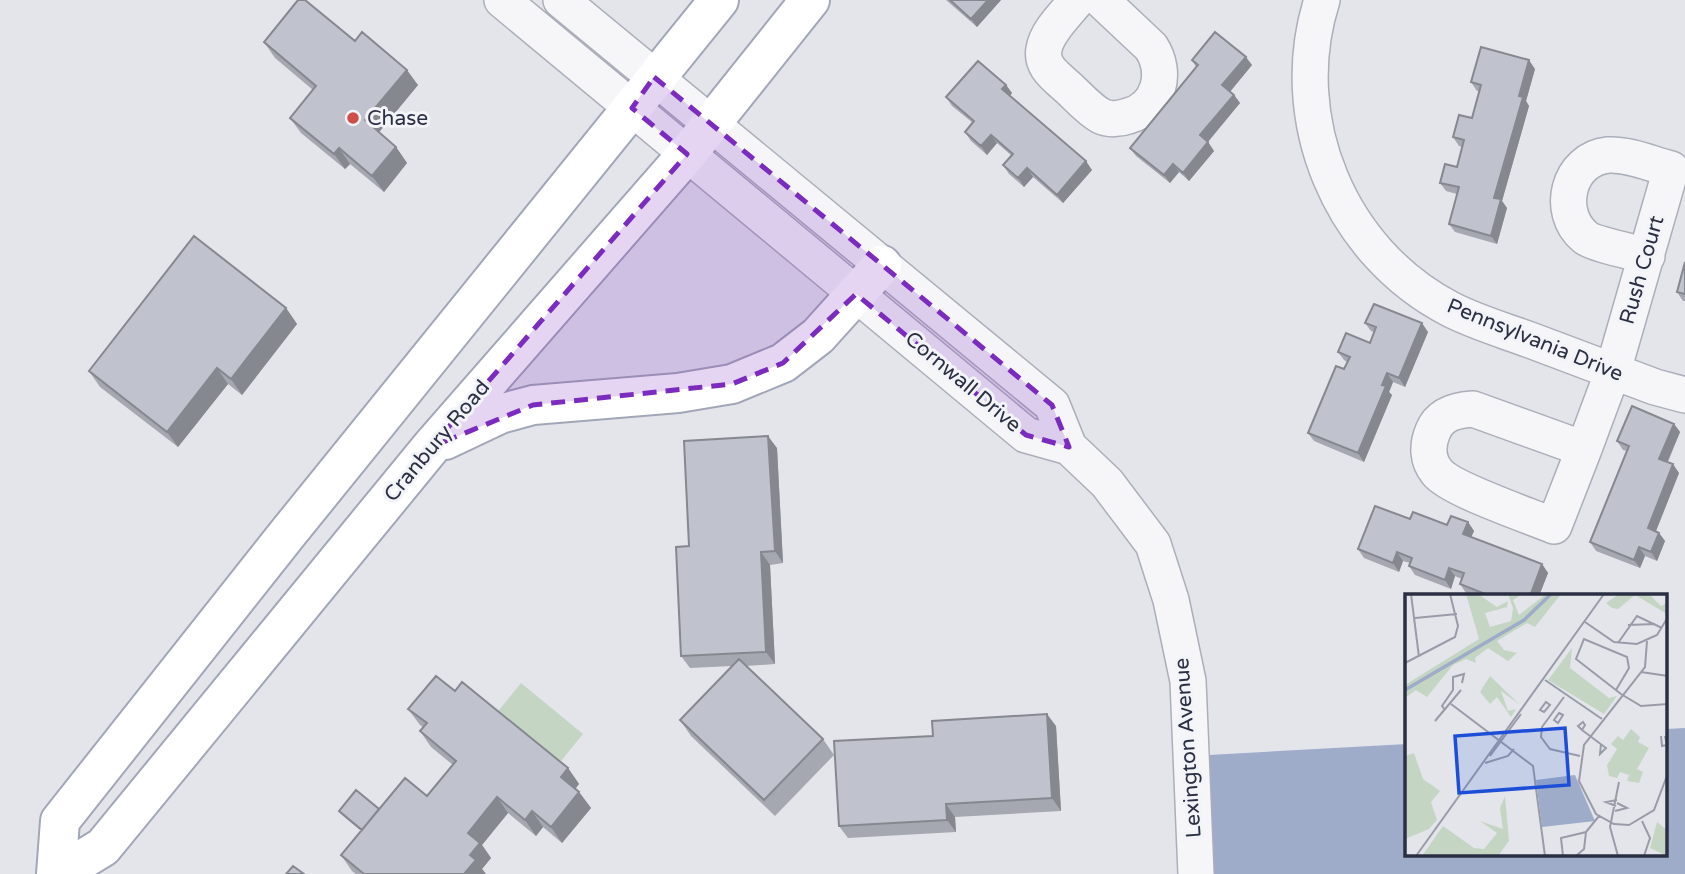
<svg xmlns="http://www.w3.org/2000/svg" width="1685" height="874" viewBox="0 0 1685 874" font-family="'Varela Round',sans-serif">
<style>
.green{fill:#c5d5c4}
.water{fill:#9eacca}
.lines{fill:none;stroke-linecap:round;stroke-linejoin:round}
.minor-casing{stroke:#acaeb9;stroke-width:38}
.major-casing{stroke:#a2a7b7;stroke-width:42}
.minor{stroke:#f6f6f9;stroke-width:35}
.major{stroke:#fff;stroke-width:38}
.wall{fill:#a5a8b1}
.shaded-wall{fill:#868890}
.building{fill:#c0c3ce;stroke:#868890;stroke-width:2}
.marked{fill:#7b2cbf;fill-opacity:0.2;stroke:#7b2cbf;stroke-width:5;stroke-dasharray:14 9;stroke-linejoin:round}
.poi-dot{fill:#ce4c4a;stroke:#f3f4f8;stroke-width:2.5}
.labels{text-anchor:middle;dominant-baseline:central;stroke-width:6;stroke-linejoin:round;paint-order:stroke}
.poi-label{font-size:21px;fill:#2b2f43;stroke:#f3f4f8;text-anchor:start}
.street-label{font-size:21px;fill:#2b2f43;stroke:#f3f4f8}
.inset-river{fill:none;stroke:#9eacca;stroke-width:3.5}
.inset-road{fill:none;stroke:#999ca8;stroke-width:2}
.view{fill:#1d4ed8;fill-opacity:0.15;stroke:#1d4ed8;stroke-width:3.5}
.inset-edge{fill:none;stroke:#2b2f43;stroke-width:3.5}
</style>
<rect width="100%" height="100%" fill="#e3e5eb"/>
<path class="green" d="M521,683L583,734L557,766L495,715Z"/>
<path class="water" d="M1685,728V874H1196L1191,756L1407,744V855H1666V729Z"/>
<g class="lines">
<defs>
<path id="minor" d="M502,0L1026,435L1069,447
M561,0L1052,405L1069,447L1107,483L1153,544L1171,600L1188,681L1196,874
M1077,0C1066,14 1047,31 1044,49C1041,65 1053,74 1064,84C1075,93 1088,109 1101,116C1109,120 1120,119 1128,116C1159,108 1168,73 1151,47L1101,0
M1322,0C1284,119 1340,252 1450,309C1475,322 1503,330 1530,340C1572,356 1613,371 1655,387L1685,395
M1473,409L1584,449L1554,526C1530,516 1450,489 1437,472C1427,460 1427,445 1433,431C1440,414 1456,410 1473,409Z
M1584,449L1613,371L1671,169C1651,164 1629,154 1608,155C1568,159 1555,212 1585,237C1593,244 1634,252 1647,256"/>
<path id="major" d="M445,440L500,414L533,405L678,393L732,384L783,363L818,336L882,265
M56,874L60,821L288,533L719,0
M59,874L103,847L431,447L687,154L810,0"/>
</defs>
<use href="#minor" class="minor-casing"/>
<use href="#major" class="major-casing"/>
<use href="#minor" class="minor"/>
<use href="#major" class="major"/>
</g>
<path class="wall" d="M946,0H1001L977,27Z
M355,41L418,85L379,132L396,147L407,163L384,192L350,164L345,169L301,133L290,118L313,90L275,58L264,42Z
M1192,60L1252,65L1230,92L1234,95L1240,103L1208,142L1214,151L1189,181L1179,172L1170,183L1136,156L1130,148L1196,67Z
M1535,69L1526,101L1529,106L1502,201L1507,208L1497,244L1455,232L1449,224L1457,194L1446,191L1440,183L1457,167L1462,147L1459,146L1453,137L1472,118L1479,91H1477L1471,82Z
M1006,85L1012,93L1010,96L1092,170L1063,203L1033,177L1024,187L1009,174L1003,165L1012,156L997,143L987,155L971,141L965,132L973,123L952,106L946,97Z
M1685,262V301H1683L1677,292Z
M286,308L297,324L242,395L228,384L178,447L100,387L89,371Z
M1365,323L1428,332L1405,387L1393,382L1389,392L1392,395L1364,462L1314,441L1308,433L1347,362L1344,360L1338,352L1370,343L1374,332L1371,331Z
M1674,424L1680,432L1668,462L1679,473L1656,531L1659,533L1665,541L1657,561L1645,556L1640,568L1596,551L1590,542L1627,451L1623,450L1617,441Z
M777,448L783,563L770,565L775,664L746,666L823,739L834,755L775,816L691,736L680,720L732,666L690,668L681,656L689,546Z
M1410,519L1447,525L1468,522L1474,531L1471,537L1542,564L1548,573L1539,596H1474L1466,593L1460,584L1462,579L1455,576L1451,589L1415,575L1409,566L1410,563L1403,561L1399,572L1364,558L1358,549Z
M455,691L568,768L579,784L575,789L579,792L591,808L562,843L543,827L536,836L508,813L482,845L491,858L482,869L486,874H356L352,871L341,855L361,831L342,815L339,811L379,809L427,796L453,765L431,747L420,731L423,727L420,725L408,709Z
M1056,726L1061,811L955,817L956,832L848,838L839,826L933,736Z"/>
<path class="shaded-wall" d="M988,0H1001L977,27L971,19Z
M1246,57L1252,65L1228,94L1222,85Z
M1529,60L1535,69L1526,101L1529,106L1502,201L1507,208L1497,244L1491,236L1494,198L1519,96Z
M407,70L418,85L376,136L365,120Z
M1006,85L1012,93L1008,98L1002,89Z
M1234,95L1240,103L1206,144L1200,135Z
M991,135L997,143L987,155L981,146Z
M1208,142L1214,151L1189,181L1183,173Z
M396,147L407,163L384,192L372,176Z
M339,148L350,164L345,169L334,154Z
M1086,161L1092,170L1063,203L1057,195Z
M1173,164L1179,172L1170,183L1164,175Z
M1027,168L1033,177L1024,187L1018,178Z
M286,308L297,324L242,395L231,379Z
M1422,323L1428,332L1405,387L1399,378Z
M217,368L228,384L178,447L167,432Z
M1387,373L1393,382L1389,392L1392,395L1364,462L1358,453Z
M1674,424L1680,432L1665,467L1659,459Z
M768,436L777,448L783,563L775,551Z
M1673,464L1679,473L1654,536L1648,528Z
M1468,522L1474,531L1469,542L1463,534Z
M1659,533L1665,541L1657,561L1651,552Z
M1639,547L1645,556L1640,568L1634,560Z
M761,552L770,565L775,664L766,652Z
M1397,552L1403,561L1399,572L1393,563Z
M1542,564L1548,573L1539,596H1530Z
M1449,568L1455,576L1451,589L1445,580Z
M1047,714L1056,726L1061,811L1052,798Z
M568,768L579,784L572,793L561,777Z
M579,792L591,808L562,843L551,827Z
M497,797L508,813L482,845L491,858L482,869L486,874H464L470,855L468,833Z
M946,804L955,817L956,832L947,820Z
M532,811L543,827L536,836L525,820Z"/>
<path class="building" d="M298,0H305L355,41L362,32L407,70L365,120L396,147L372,176L339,148L334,154L290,118L316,86L264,42Z
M950,0H988L971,19Z
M1215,32L1246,57L1222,85L1234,95L1200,135L1208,142L1183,173L1173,164L1164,175L1130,148L1198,65L1192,60Z
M1481,47L1529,60L1519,96L1523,97L1494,198L1501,199L1491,236L1449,224L1459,187L1440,183L1445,164L1457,167L1464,140L1453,137L1459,115L1472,118L1481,85L1471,82Z
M978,61L1006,85L1002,89L1086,161L1057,195L1027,168L1018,178L1003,165L1013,154L991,135L981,146L965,132L974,121L946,97Z
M194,236L286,308L231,379L217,368L167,432L89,371Z
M1685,262V294L1677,292Z
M1374,304L1422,323L1399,378L1387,373L1382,385L1386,386L1358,453L1308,433L1336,366L1344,369L1350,357L1338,352L1346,333L1370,343L1376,327L1365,323Z
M1632,406L1674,424L1659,459L1673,464L1648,528L1659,533L1651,552L1639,547L1634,560L1590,542L1629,446L1617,441Z
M768,436L775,551L761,552L766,652L681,656L676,547L689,546L684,441Z
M1375,506L1410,519L1413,512L1447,525L1451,516L1468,522L1463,534L1542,564L1530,596H1490L1460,584L1464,573L1449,568L1445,580L1409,566L1412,558L1397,552L1393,563L1358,549Z
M739,659L823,739L764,800L680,720Z
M436,676L455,691L462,682L568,768L561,777L579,792L551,827L532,811L525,820L497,797L468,833L480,843L470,855L476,860L464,874H364L341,855L405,778L427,796L456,761L420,731L427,723L408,709Z
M1047,714L1052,798L946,804L947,820L839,826L834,741L933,736L932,721Z
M356,790L379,809L362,830L339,811Z
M293,866L304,874H286Z"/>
<path class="marked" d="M654,77L1052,405L1069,447L1026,435L856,294L783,363L732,384L533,405L431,447L687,154L632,108Z"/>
<circle class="poi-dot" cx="353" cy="118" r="7"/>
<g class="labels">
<g class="poi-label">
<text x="367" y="118">Chase</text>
</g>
<g class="street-label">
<text transform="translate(1642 270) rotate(-74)">Rush Court</text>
<text transform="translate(1535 340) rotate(22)">Pennsylvania Drive</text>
<text transform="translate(963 382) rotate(40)">Cornwall Drive</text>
<text transform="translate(437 441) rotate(-50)">Cranbury Road</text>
<text transform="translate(1188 748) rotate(-94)">Lexington Avenue</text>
</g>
</g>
<g transform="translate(1405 594)">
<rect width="262" height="262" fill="#e3e5eb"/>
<path d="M61,0H73L92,13L103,7L102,13L80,19L85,33L106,27L108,14L103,0H117L108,6L114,21L141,0H156L130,33L122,29L92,47L99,56L112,59L103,67L83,54L70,64L71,69L61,65L48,71L22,103L11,96L0,104V91L74,45ZM214,0H244L256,12L262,9V20L230,1L213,15L207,14L201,9ZM167,54L165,74L204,104L212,102L199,120L143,86ZM85,82L114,110L96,97L103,117L111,115L106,123L92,103L85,110L75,98ZM226,135L235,143L233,148L244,154L232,175L238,178L234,189L222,187L224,181L215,178L212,184L204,182L202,171L212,155L206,150L213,142L218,146ZM9,159L18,185L35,197L26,208L32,226L24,235L0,245V162ZM100,202L104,247L93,262H17L38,232L69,254L79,255L92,239L75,227L98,235L95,214ZM252,228L262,236V262L245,254Z" fill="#c5d5c4"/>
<path d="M170,181L190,227L137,233L131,186Z" fill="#9eacca"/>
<path class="inset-river" d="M0,96L119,26L146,0"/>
<path class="inset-road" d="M6,0L14,63M10,24L52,20M180,28L209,48L232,50L252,41L263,23M223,31L250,30M242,47L240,73L179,151L174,187L191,220L209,230L224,231L249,216L263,179M213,49L232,22L257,34M0,69L50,43L53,32L45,0M236,78L263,82M140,86L197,125M211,96L224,74L222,63L179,45L171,65L216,100L236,112L263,110M159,103L137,133L136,143L145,155L175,162M141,108L145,111L139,118L135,116ZM46,110L128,172L140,262M40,116L37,112L48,96V83L59,80L57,89M154,119L158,121L153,129L149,126ZM30,127L56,96M178,128L180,131L177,136L173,132ZM177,136L201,154L195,160L196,150M256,142L257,152L262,151L260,142M85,162L116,120M80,169L103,162L109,155M211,212L201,208L212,206M210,217L222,214L212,209M237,227L245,244L239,262M11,262L199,0M158,262L156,244L181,238L194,222M171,262L179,255L181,238M213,262L205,233L214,188"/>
<path class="view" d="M160,134L164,191L54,199L50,142Z"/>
<rect width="262" height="262" class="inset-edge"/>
</g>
</svg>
